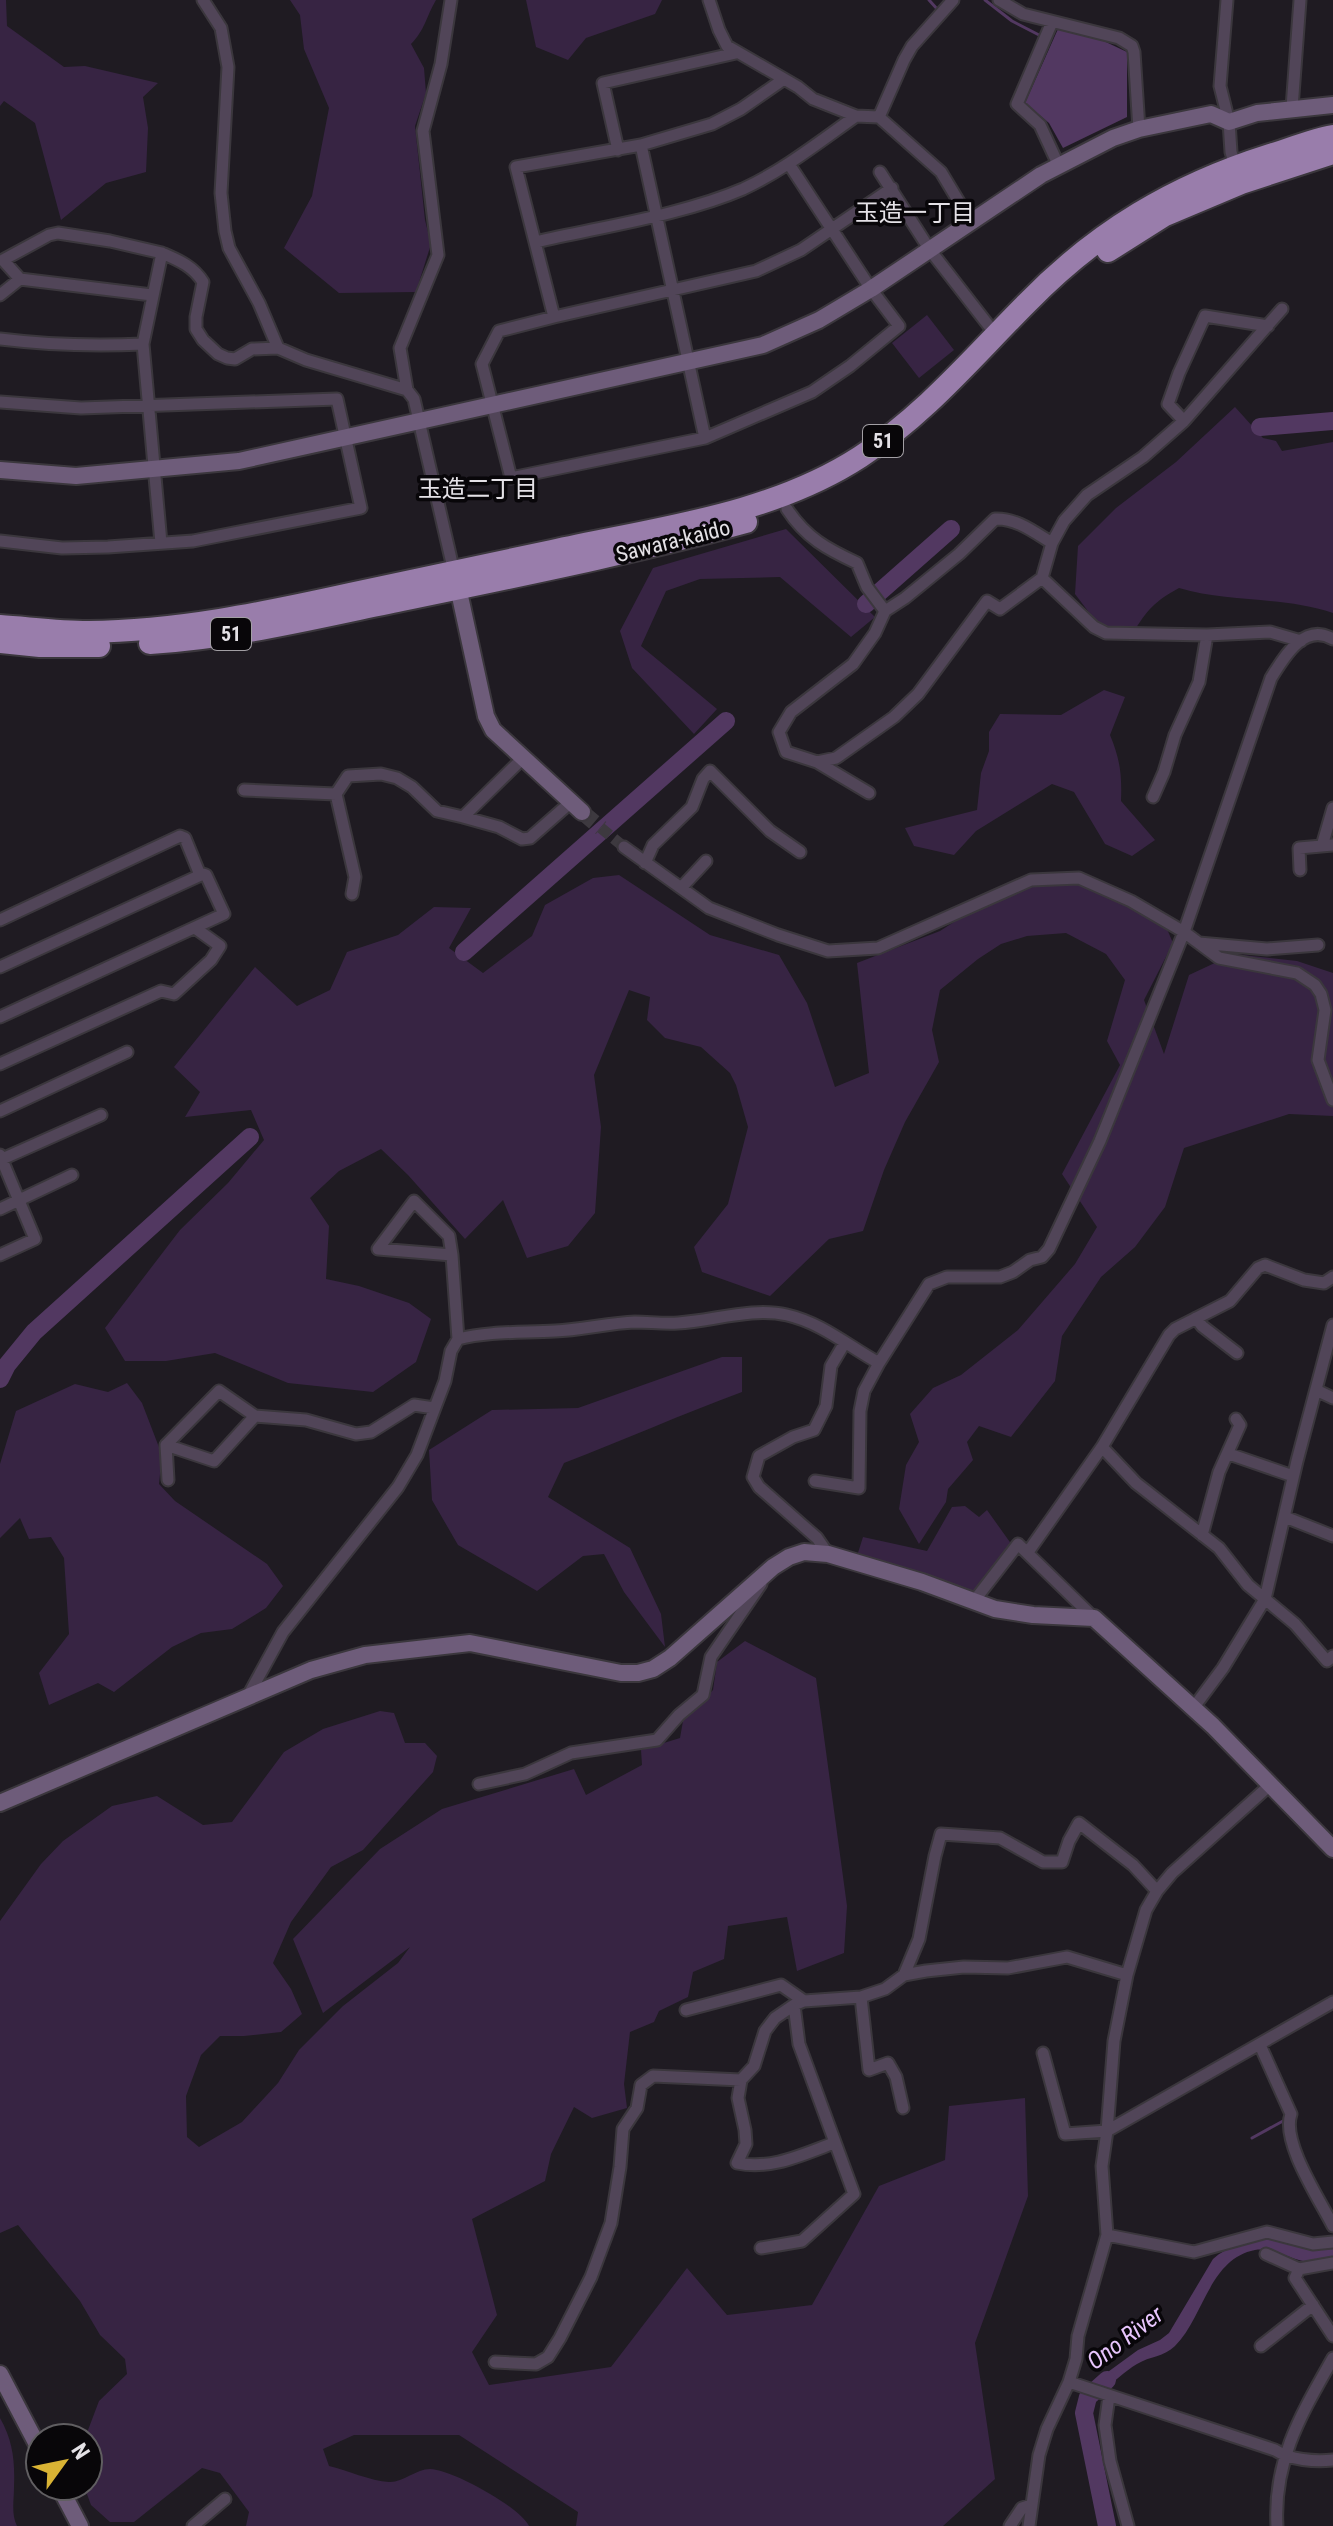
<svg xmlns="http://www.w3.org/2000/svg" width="1333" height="2526" viewBox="0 0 1333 2526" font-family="'Roboto Condensed','Noto Sans JP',sans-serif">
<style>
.green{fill:#372443}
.water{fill:#523861}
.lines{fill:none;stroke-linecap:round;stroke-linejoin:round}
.stream{stroke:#523861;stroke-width:3}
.river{stroke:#523861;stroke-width:18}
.street-tunnel{stroke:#3d393f;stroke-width:11;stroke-dasharray:11 5.5;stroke-linecap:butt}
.secondary-tunnel{stroke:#3d393f;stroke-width:16;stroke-dasharray:16 8;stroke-linecap:butt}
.street-casing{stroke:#3b373d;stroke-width:15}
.secondary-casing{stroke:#3b373d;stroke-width:20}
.highway-casing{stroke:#3b373d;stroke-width:26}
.street{stroke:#514558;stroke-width:11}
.secondary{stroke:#6e5c7a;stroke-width:16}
.highway{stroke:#997dab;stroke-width:22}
.labels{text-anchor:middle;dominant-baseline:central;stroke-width:7;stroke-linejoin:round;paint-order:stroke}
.shield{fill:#080609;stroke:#a29fa4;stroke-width:2}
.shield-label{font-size:20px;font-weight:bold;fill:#e4e1e6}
.street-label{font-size:22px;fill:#e4e1e6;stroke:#080609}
.neighbourhood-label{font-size:24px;fill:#e4e1e6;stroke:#080609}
.water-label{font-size:24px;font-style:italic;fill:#e8c5fd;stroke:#080609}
</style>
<rect width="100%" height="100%" fill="#1f1b22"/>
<path class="green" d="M0,0H6L7,26L64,67L85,66L158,83L143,97L148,128L146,172L106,183L61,220L35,123L4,101L0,106Z
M290,0H436C426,17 425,30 411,44L424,68L426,93L415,126L425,220L431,244L416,292L339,293L284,248L312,196L329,108L304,49L300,15Z
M526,0H662L655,14L586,38L568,60L536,47Z
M927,315L954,350L919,378L892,343Z
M1235,407L1263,438L1276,441L1282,451L1333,442V613C1283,596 1229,603 1179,588C1155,601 1147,610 1133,633L1097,623L1075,594L1078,546L1116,508L1176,462Z
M786,529L875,617L851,637L780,577L700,579L666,591L641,646L717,709L694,734L632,668L620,631L653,568Z
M1104,690L1125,697L1110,735C1120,759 1122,774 1121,801L1155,840L1132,856L1105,844L1074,792L1052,784L976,831L954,855L914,846L905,828L977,810L981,773L989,751V732L1000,714L1061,715Z
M619,875L710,935L779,955L807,1003L835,1087L869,1073L857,963L940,931L994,896L1033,882L1078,881L1135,909L1167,929L1173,943L1144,1000L1164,1054L1189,975L1234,954L1297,961L1333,973V1116L1289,1114L1184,1148L1165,1207L1135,1247L1101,1277L1062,1336L1055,1381L1011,1437L979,1426L967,1442L973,1460L948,1489L946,1502L919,1544L899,1509L906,1465L919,1442L910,1414L933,1388L961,1375L1018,1330L1075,1264L1097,1227L1062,1174L1120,1065L1107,1041L1125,980L1106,954L1066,933L1027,936L1001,944L978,959L940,990L932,1030L939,1062L905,1122L884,1170L863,1231L829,1239L770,1296L702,1272L694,1247L728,1204L748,1127L736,1085L730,1073L701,1047L665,1038L647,1020L650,997L629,990L594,1075L601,1127L595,1213L568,1246L527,1258L503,1200L465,1239L408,1175L381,1149L339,1171L310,1198L329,1226L326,1279L359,1286L409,1303L431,1319L416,1362L373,1392L288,1383L215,1353L166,1361H125L105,1328L180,1230L228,1183L264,1140L251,1110L185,1117L200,1092L174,1067L255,967L297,1006L330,990L347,952L398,935L434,907L471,908L449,948L483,973L532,936L545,905L593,878Z
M722,1357H742V1392C682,1414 624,1440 564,1463L548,1497L630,1548L661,1614L665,1647L624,1592L604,1554L583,1556L537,1591L458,1545L432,1500L429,1450L492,1410L578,1408Z
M127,1383L142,1403L162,1455L159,1484L175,1501L267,1564L283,1586L266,1608L232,1629L201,1633L172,1647L114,1692L98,1683L49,1705L39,1673L69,1634L64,1558L51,1537L29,1539L20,1518L0,1538V1464L16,1411L75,1384L108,1392Z
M965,1506L979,1517L987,1510L1012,1545L977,1594L920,1572L857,1556L863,1537L927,1551L952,1507Z
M745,1641L816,1678L847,1906L844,1953L797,1971L787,1917L728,1926L724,1959L693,1972L688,1997L659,2011L654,2022L630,2032L624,2084L627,2108L592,2118L574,2107L551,2154L545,2181L472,2219L497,2315L472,2352L489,2385L611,2367L687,2268L727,2315L812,2305L879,2186L945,2160L949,2106L1025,2098L1028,2196L975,2343L995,2479L943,2526H576L578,2512L459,2435H354L323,2449L329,2466C346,2470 371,2481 389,2482C402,2483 416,2469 430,2469C451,2469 520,2507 529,2526H246L249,2512L220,2473L202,2468L134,2522H110L91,2505L84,2486H88V2438H85L99,2401L127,2374L125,2359L100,2335L80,2301L18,2225L0,2233V1921L41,1864L63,1841L112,1806L157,1796L203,1825L232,1822L284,1752L323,1729L380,1711L394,1713L405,1743H425L437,1756L433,1772L363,1850L331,1867L291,1922L273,1963L291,1989L302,2014L281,2032L244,2036H220L201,2055L186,2096L187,2137L199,2147L242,2122L278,2083L299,2050L343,2006L398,1963L410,1947L323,2013L293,1939L380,1849L442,1809L574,1769L586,1795L642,1765L641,1750L680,1738L683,1721L713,1690L717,1662Z
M0,2418C13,2441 15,2461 14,2487C14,2501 11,2514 17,2526H0Z"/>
<path class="water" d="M1058,29L1091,35L1127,52V117L1063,148L1049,123L1025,103Z
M1265,2237L1314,2251L1333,2248V2259C1323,2262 1313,2263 1303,2261C1287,2258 1271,2247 1255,2250C1209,2259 1204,2317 1175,2346C1164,2357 1150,2356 1137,2364C1125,2371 1114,2382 1103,2391L1090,2385L1138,2350L1160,2340L1169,2333L1213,2259C1227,2246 1246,2243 1265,2237Z"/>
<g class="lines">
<path class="stream" d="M929,0L938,10
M985,0L1012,21L1041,36
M1252,2138L1283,2121"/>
<path class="river" d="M1260,427L1333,421
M866,604L951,529
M464,952L726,721
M0,1379L7,1365L34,1332L250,1137
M1107,2380L1088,2397L1084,2413L1107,2526"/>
<path class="street-tunnel" d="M601,828L624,847"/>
<path class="secondary-tunnel" d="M582,812L601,828"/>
<defs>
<path id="street" d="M203,0L221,28L228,67L221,193L225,231L229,248L259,303L278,348
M451,0L441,64L423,131L438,255L400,348L407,390L414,399L454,572
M709,0L719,30L727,46L798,87L813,99L856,116L879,117L941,172L971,222
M999,0L1023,14L1119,38L1132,46L1134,52L1139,129
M1227,0L1220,86L1229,122L1231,152L1236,169
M1052,22L1017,104L1040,125L1058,164
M1292,108L1300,0
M879,117L904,60L912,46L953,0
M641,145L516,167L554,317L499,331L482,364L511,478L705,438L812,392L850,366L899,326L871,289L789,164
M618,150L603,83L736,53
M880,172L930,250L996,335
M536,242C600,227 683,215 743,189C784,170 819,142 856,116
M20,279L3,260L49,235L58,233L110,241L162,253
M0,295L20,279L152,295
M554,317L756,271L801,250L892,188
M0,339C48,345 95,346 143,344
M0,402L81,408L337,399L361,508L193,541L108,547L62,548L0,541
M1184,421L1168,404L1179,373L1205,316L1268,326
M705,438L641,145L712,124L741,109L784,79
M787,509C806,538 827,549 857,563L867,587L885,611
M161,543L143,344L162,253C178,260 193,266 203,282L196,317V329L203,340L218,354L227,358L235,359L252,349L278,348L306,360L407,390
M1052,543C1034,532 1016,518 995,519L959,554L905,598L885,611L875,633L853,664L791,712L779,732L786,752L817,762L836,758L894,717L918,694L987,601L1000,609L1042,578L1052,543L1064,521L1087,495L1143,457L1184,421L1282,309
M1042,578L1094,627L1106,633L1207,635L1270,632L1301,641
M817,762L869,793
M244,790L336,794
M1153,797L1164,772L1175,735L1199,682L1207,635
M463,817L499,827L522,839L530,838L571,802
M1322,846L1333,808
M624,847L709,908L778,935L828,951L878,948L1031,880L1079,878L1131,901L1184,932L1219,958L1297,973L1315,985L1321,994L1325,1010L1318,1060L1333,1100
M645,863L653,845L692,807L703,779L710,771L770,831L800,852
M1300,870L1299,848L1333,845
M681,888L706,861
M352,894L355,877L336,794L348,776L381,774L397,778L412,787L437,811L463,817L522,759
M0,920L180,836L185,838L200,875
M1199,943L1267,949L1318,945
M0,967L203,874L206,875L224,914L0,1017
M0,1064L161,991L174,994L211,960L220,946L195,928
M0,1111L127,1052
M0,1155L35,1239L0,1255
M0,1160L101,1115
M0,1209L72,1175
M452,1255L449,1236L414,1201L378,1249L452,1255L458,1339
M1196,1318L1202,1326L1237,1353
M1316,1390L1333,1398
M166,1445L214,1461L255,1416
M1102,1447L1136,1483L1219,1548L1248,1585L1295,1624L1327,1661L1333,1656
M1229,1454L1293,1476
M168,1480L166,1445L219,1391L255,1416L306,1420L356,1434L371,1432L414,1405L434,1408
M815,1481L859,1488L860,1411L864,1391L879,1363
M1285,1517L1333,1536
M1202,1535L1219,1472L1240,1425L1236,1419
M1028,1552L1102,1447L1169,1335L1175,1329L1230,1301L1258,1268L1265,1265L1304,1280L1324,1283L1333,1277
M828,1554L817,1538L759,1487L753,1477L759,1456L793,1437L814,1430L826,1406L831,1366L844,1344
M974,1601L1018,1544L1094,1618
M248,1696L283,1632L398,1487L417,1455L445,1381L451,1351L458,1339C489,1331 523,1333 555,1331C582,1330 608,1323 635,1322C649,1322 663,1324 678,1323C713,1321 752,1307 787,1315C822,1323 848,1346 879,1363L929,1284L947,1277H1000L1013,1272L1030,1260L1042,1257L1049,1249L1100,1141L1184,932L1271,678C1284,657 1304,622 1333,639
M1194,1707L1223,1668L1265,1599L1297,1461L1333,1325
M479,1784L525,1774L571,1753L657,1740L679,1715L703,1695L711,1657L761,1584
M1270,1785L1172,1873L1157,1891L1146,1910L1127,1975L1114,2041L1107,2131L1333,2002
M904,1975L919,1939L935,1856L941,1834L1000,1838L1043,1862H1062L1069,1841L1079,1823L1133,1865L1157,1891
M861,1997L869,2070L888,2063L896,2077L903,2108
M686,2010L781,1985L804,2001
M1260,2045L1291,2114C1281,2142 1320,2200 1333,2226
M1043,2053L1065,2134L1107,2131L1102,2166L1107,2235
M741,2080L738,2098L745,2130L746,2144L737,2163C772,2170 801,2155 834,2143
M1333,2242L1313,2244L1267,2232L1194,2252L1107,2235L1078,2336L1076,2359L1069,2382L1275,2450C1290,2460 1315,2462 1333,2460
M761,2248L802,2241L854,2194L799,2044L794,2005
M1266,2254L1299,2269
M1333,2263L1299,2269L1295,2278L1333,2336
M1261,2346L1313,2305
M495,2362L536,2364L548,2357L560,2338L591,2277L611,2223L620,2167L623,2129L637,2108L641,2085L653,2076L741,2080L754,2066L765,2031L775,2018L794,2005L804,2001L861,1997L885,1989L904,1975L926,1971L964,1967L1008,1968L1067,1957L1127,1975
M1109,2396L1105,2425L1110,2461L1128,2526
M193,2526L225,2499
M1010,2526L1022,2508L1031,2505
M1029,2526L1039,2455L1047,2429L1069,2382
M1277,2526C1273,2460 1302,2413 1333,2358"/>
<path id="secondary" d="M0,470L76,476L239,461L763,345L819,320L871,289L1041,175L1113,138L1139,129L1211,114L1229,122L1257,113L1333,105
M456,578L486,716L493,730L582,812
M0,1803L311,1670L365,1655L470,1643L621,1673H638L653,1669L670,1658L773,1567L789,1557L804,1552L828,1554L922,1582L995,1609L1033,1615L1094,1618L1213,1726L1333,1849
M0,2374L40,2450
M59,2486L80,2526"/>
<path id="highway" d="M1108,251L1165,215L1241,183L1333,153
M0,626C29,628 59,632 88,632C177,631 264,613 350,594C417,580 485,565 552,551C655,528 769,516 860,457C925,415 973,357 1027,303C1097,231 1175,185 1270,155C1290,149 1311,140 1333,136
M0,642L40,646H99
M150,643C235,638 318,617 402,600C517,576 633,553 746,522"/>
</defs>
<use href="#street" class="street-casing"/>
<use href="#secondary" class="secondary-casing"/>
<use href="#highway" class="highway-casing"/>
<use href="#street" class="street"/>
<use href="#secondary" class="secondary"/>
<use href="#highway" class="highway"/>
</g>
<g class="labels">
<g class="shield">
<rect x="863" y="425" width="40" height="32" rx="6"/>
<rect x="211" y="618" width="40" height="32" rx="6"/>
</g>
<g class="shield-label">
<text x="883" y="441">51</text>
<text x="231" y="634">51</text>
</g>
<g class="street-label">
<text transform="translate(673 541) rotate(-14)">Sawara-kaido</text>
</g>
<g class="neighbourhood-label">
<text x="915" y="213">玉造一丁目</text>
<text x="478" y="489">玉造二丁目</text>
</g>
<g class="water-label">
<text transform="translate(1125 2338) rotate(-37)">Ono River</text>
</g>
</g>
<g transform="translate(64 2462) rotate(57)"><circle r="38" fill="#080609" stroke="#605e61" stroke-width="2"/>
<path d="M0-6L14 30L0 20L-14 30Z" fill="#d9b334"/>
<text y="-12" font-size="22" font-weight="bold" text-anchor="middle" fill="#e4e1e6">N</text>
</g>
</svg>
